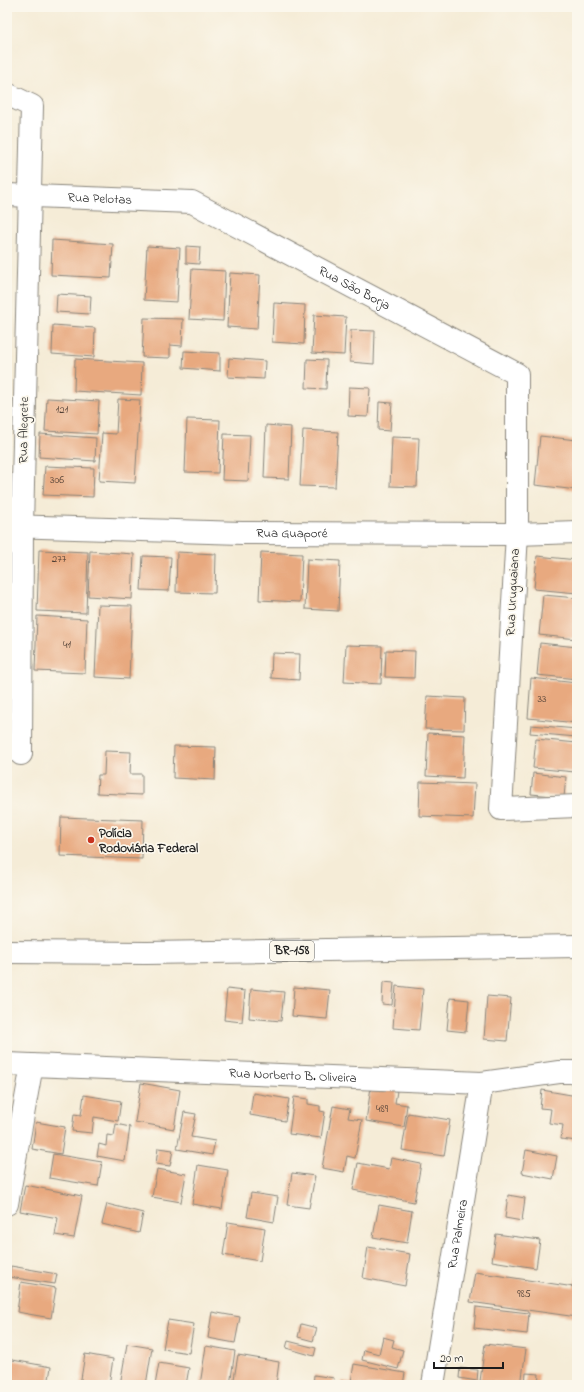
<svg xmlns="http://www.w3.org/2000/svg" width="584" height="1392" viewBox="0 0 584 1392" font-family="'Indie Flower',sans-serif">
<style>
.building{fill:#e8a97f}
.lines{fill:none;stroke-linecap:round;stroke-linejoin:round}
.minor-casing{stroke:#88847a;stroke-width:24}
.highway-casing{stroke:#88847a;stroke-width:24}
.minor{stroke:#fff;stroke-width:22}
.highway{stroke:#fff;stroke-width:22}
.poi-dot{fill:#c8321e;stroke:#fbf7ec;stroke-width:1.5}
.labels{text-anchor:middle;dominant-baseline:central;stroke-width:3.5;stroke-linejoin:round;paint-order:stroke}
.number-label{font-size:11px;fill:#4f3f35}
.shield{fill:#fbf7ec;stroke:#5f5e5a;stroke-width:1}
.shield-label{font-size:12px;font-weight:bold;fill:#1c1c1c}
.street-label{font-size:13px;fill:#1c1c1c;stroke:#fbf7ec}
.poi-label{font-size:13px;font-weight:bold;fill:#1c1c1c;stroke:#fbf7ec;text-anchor:start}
</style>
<rect width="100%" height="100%" fill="#fbf7ec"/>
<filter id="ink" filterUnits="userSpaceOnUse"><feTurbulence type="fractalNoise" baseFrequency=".025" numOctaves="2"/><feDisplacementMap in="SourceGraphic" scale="8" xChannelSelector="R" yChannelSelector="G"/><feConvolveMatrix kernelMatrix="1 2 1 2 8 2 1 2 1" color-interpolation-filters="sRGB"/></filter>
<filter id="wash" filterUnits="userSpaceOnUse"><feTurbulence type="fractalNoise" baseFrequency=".012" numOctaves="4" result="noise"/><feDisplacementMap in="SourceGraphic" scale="16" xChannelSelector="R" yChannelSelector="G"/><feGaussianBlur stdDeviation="0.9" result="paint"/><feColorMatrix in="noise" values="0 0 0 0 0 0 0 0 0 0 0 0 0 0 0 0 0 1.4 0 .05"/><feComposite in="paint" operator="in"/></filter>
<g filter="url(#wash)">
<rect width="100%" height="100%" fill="#f5ecd7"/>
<g id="blocks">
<path class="building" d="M52,240L113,244L111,278L51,275Z
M147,246L180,248L177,302L144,300Z
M186,246L200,247L199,264L186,263Z
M192,269L225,271L223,321L189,319Z
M230,273L260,275L257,329L227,327Z
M57,294L91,296L90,314L56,312Z
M274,303L305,305L304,344L272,342Z
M314,315L346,317L344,355L312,353Z
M144,318L183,319L182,346L170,345V358L142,357Z
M53,325L95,328L94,357L52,354Z
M351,330L375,331L374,364L350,362Z
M184,351L220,353V371L183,368Z
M229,358L265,361L264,379L228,377Z
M75,359L142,363L141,395L74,391Z
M307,359L327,360L326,389L306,388Z
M349,387L370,388L368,417L348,416Z
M47,398L99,401L97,434L45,431Z
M118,399L140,400L135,483L99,481L102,433L116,434Z
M379,402L392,403L390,431L378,430Z
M187,419L220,420L218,473L185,472Z
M266,425L291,427L289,479L264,478Z
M303,430L338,432L335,487L300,486Z
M40,434L96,438L95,461L39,457Z
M224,434L250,435L248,481L222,480Z
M540,436L577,440V490L535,485Z
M392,437L419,438L417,487L390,486Z
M45,466L94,468L93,497L43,495Z
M39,550L88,552L86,613L37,611Z
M90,551L134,554L132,599L88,596Z
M177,552L216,554L215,593L176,592Z
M261,552L302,554L300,602L259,600Z
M143,556L171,557L169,591L141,590Z
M537,556L577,560V593L534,589Z
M307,559L340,561L338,611L305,609Z
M543,595L577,598V639L539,635Z
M98,605L132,606L129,679L95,677Z
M37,616L87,619L85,673L35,671Z
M540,643L577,647V679L537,675Z
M346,645L382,646L381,684L344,682Z
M386,650L415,651L414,678L385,677Z
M272,653L300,654L299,680L271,678Z
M531,678L577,683V723L528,718Z
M427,696L465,698L464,730L425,729Z
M531,725L577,729V737L530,733Z
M428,733L465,735L463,778L426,776Z
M536,739L577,743L575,772L533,768Z
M174,746L216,747L215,780L173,778Z
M105,751L131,752L130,774H142V795L97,793L98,775H104Z
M533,773L566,777L564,797L531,794Z
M420,782L475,784L473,818L419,816Z
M61,817L143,820L142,859L60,856Z
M383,982L394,983L392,1005L382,1004Z
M396,986L423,989L419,1030L393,1028Z
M294,987L330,990L327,1019L292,1016Z
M227,989L245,991L242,1022L224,1020Z
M251,989L284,992L281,1021L249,1018Z
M487,996L511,998L507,1041L484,1039Z
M450,998L469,1000L466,1032L447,1030Z
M141,1083L180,1090L174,1129L135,1122Z
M371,1087L397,1091L395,1103L407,1105L404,1127L366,1121Z
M542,1090L577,1096V1141L561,1139L563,1125L549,1123L551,1109L540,1108Z
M253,1093L289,1099L285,1121L250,1115Z
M84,1095L121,1101L118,1121L94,1117L92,1133L72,1131L74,1114L81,1115Z
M294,1097L308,1099V1104L320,1106V1111L325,1112L321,1138L289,1134Z
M333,1106L350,1109L348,1118L362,1120L355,1158L347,1156L344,1172L322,1168Z
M184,1112L196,1114L191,1137L215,1141L212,1155L177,1149Z
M408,1113L450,1120L444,1156L402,1150Z
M36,1122L65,1127L61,1154L32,1149Z
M116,1124L130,1127L125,1161L97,1156L99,1144L106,1146L107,1135L114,1136Z
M158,1148L173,1150L170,1166L156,1164Z
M526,1150L557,1156L553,1179L522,1173Z
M53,1154L102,1162L98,1186L49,1178Z
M391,1158L421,1164L414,1202L353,1190L358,1163L389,1169Z
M198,1165L228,1170L222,1209L192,1204Z
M157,1169L186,1174L181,1202L152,1197Z
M292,1173L315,1176L309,1208L287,1205Z
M25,1185L82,1196L74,1238L55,1235L58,1218L20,1211Z
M251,1193L278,1197L274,1222L247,1217Z
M508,1195L525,1198L522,1221L505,1218Z
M107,1204L143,1213L139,1233L102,1224Z
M379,1205L412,1211L407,1243L373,1237Z
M228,1222L265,1228L260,1261L223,1255Z
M496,1234L540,1240L536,1268L492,1261Z
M368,1247L410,1254L405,1286L363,1278Z
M11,1266L57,1274L55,1284L9,1277Z
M475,1272L574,1287L577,1275V1317L470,1302Z
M21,1282L56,1288L51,1318L17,1312Z
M476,1307L529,1313L527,1334L474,1328Z
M212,1312L240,1317L235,1343L208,1338Z
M168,1320L194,1324L189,1353L163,1349Z
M301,1324L317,1328L313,1341L298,1337Z
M383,1337L394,1340L392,1347L403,1350L398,1369L362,1360L364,1350L379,1354Z
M288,1341L316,1348L314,1356L286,1348Z
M127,1344L152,1348L146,1385H120Z
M485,1344L526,1349L521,1385L480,1381Z
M206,1346L235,1351L230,1385H200Z
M85,1354L113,1359L109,1385H80Z
M238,1355L279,1362L276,1385H233Z
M7,1359L51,1367L48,1385H7Z
M159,1363L189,1368L186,1385H155Z
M354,1364L405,1373L403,1385H341V1381L351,1382Z
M460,1368L478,1370L477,1381L459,1378Z
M526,1373L539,1374L538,1385H525Z
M314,1375L334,1378L333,1385H313Z"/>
</g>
</g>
<g filter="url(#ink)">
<use href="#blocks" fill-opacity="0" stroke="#88847a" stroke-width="1"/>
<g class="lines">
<defs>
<g id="minor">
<path d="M7,94L32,106L22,526L21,754"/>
<path id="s1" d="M7,195L192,202L517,374V534L501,809L577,806"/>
<path id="s2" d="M8,526L242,533L517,534L577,532"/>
<path id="s3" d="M7,1064L482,1083L559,1072H577"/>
<path d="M7,1204L32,1065"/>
<path id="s4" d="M433,1385L482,1083"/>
</g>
<path id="highway" d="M7,952L147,953L577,946"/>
</defs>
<use href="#minor" class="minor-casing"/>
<use href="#highway" class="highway-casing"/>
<use href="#minor" class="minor"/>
<use href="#highway" class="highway"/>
</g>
</g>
<circle class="poi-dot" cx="91" cy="840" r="4"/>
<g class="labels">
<g class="number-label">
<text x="62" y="410">121</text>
<text x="57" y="480">306</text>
<text x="59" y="559">277</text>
<text x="67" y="645">41</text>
<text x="542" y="699">33</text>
<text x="382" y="1109">489</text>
<text x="524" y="1294">985</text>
</g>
<rect class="shield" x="270" y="941" width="44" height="20" rx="3"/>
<g class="shield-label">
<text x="292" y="951">BR-158</text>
</g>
<g class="street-label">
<text stroke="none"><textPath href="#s1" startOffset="93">Rua Pelotas</textPath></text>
<text stroke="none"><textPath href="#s1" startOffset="369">Rua São Borja</textPath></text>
<text transform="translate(24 430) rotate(-89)">Rua Alegrete</text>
<text stroke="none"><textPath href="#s2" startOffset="284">Rua Guaporé</textPath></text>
<text transform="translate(513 592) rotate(-87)">Rua Uruguaiana</text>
<text stroke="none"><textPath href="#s3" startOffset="286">Rua Norberto B. Oliveira</textPath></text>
<text stroke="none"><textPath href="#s4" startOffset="153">Rua Palmeira</textPath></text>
</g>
<g class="poi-label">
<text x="99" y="833">Polícia<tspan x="99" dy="15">Rodoviária Federal</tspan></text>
</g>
</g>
<rect width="584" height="1392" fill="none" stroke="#fbf7ec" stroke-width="24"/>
<path d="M434 1362v6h69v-6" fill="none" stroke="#1c1c1c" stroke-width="2"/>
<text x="440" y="1362" font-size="12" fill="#1c1c1c" stroke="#fbf7ec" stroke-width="3" paint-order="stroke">20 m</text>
</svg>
